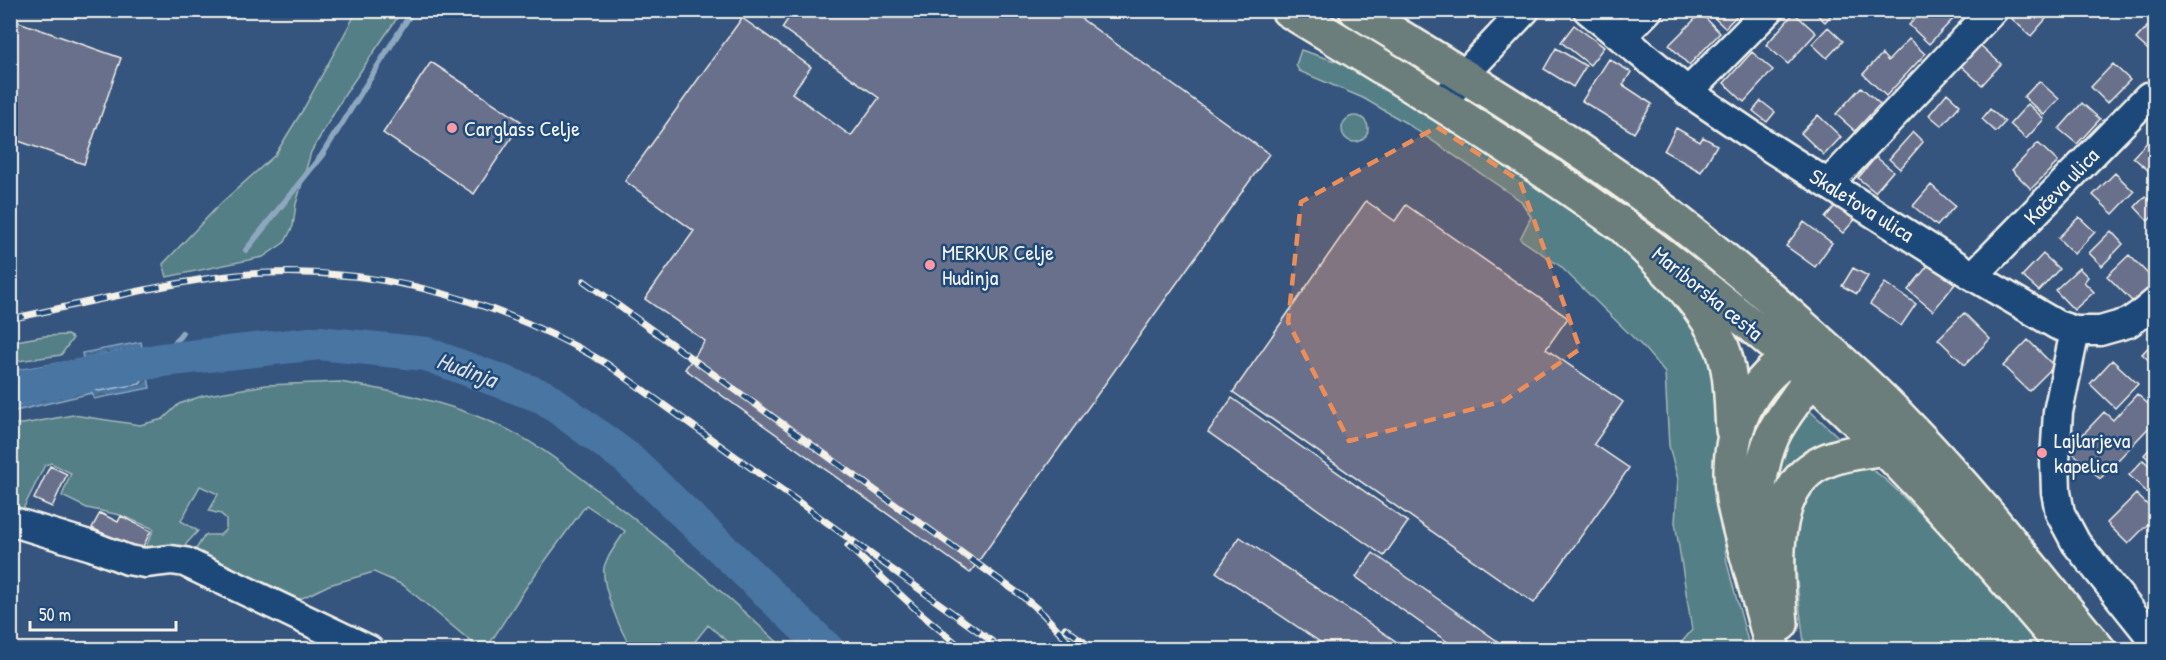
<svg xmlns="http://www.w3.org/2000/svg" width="2166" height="660" viewBox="0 0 2166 660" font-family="'Patrick Hand',sans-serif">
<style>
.green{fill:#547f87;stroke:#a4b8b8;stroke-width:1.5}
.water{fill:url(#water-waves);stroke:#8da7bf;stroke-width:1.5}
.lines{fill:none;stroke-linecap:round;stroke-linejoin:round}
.shore{stroke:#afbfcc;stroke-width:1.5}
.stream{stroke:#8da7bf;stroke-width:6}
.river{stroke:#4875a3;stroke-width:34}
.building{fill:#676f8c;stroke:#f4f1e8;stroke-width:1.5}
.minor-casing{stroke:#f4f1e8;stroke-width:33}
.major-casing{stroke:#f4f1e8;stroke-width:38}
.highway-casing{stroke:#f4f1e8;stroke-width:38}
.minor{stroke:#1f4a7a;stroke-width:28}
.major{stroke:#6c7e7c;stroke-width:33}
.highway{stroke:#6c7e7c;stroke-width:33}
.rail-casing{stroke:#f4f1e8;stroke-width:7}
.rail{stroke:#1f4a7a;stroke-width:4.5;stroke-dasharray:14;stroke-linecap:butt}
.marked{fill:#ec8e59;fill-opacity:0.2;stroke:#ec8e59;stroke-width:4.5;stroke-dasharray:12 8;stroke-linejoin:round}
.poi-dot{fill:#ff9aa2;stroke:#1f4a7a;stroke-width:2}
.labels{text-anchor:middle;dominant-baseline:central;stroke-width:5;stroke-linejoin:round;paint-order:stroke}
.poi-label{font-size:22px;fill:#f4f1e8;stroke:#1f4a7a;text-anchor:start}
.street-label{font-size:22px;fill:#f4f1e8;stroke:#1f4a7a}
.water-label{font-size:24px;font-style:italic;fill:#dadede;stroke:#1f4a7a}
</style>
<defs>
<pattern id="water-waves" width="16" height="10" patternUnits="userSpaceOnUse" patternTransform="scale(1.5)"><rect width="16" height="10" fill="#4875a3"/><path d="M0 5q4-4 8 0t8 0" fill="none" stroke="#485e74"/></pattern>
</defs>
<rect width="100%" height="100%" fill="#35557f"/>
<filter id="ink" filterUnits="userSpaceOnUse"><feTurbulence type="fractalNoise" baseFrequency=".0167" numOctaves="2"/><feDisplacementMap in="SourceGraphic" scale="12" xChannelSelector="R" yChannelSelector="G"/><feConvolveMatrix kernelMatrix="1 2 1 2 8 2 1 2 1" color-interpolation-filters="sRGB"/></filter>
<g filter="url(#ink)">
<path class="green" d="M357,11H402L347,91L311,152L296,204L293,226L285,242L263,257L167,277L163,264L221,203L275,155L304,108Z
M1301,50L1341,63L1394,89L1603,224L1707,325L1723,383L1718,499L1727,563L1750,649H1676L1692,630L1675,522L1678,479L1669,446L1665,373L1644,348L1560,266L1520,239L1531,217L1521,201L1406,123L1363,98L1299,71L1296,65Z
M1497,109L1638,206L1781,321L1783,338L1492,120Z
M1342 129a13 13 0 1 1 26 0a13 13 0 1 1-26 0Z
M67,335L73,338L61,355L11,362V342L44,336Z
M340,382C392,391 440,400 489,421C529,437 563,464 597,490C663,540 724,593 785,649H737L708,625L689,649H632C622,634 598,581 605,564C610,552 619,541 625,531L586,505L529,583L488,646L493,650L480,649L403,585L374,572L329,585L290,604L194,552L205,535H220L226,529V519L221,514L209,511L218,494L200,486L181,521L198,531L176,555L140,559L154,529L120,515L87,508L62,496L71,473L51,463L45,465L18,519L11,516V424H23L73,415L140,425L163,419L179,404L202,396L266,385Z
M1777,384L1783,389L1743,467L1752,422Z
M1809,410L1847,445L1772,494C1779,463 1783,430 1809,410Z
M1865,466C1883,474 1900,494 1914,507C1960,552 2008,598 2045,650H1805C1801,621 1788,529 1801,505C1808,493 1818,482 1827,471Z"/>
<path class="water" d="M141,342L150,388L94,399L92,393L11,412V371L83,359L82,353Z"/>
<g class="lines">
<path class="shore" d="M10,377L83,365L91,357L134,349L137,352L142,381L140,384L99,391L90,388L10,406
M10,385L85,372L96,364L128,358L131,360L134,375L131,378L101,383L88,380L10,398"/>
<path class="stream" d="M246,250L322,155L413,10
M162,360L182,333"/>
<path class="river" d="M10,389L162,360L319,343L426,354L544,397L627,458L828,650"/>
</g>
<path class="building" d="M794,10H1069L1269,154L970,573L685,369L705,341L645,299L694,231L625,181L742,18L811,67L792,93L851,136L879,98L782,28Z
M1706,10H1742L1725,28Z
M1812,10H1836L1825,22Z
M1924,10H1954L1958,14L1929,44L1909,25Z
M2019,10H2050L2052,12L2031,36L2012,19Z
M1701,13L1720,33L1689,65L1669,45Z
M1794,13L1816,33L1788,64L1766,45Z
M2156,17V56H2155L2136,39Z
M10,19L121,58L84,164L10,138Z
M1574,25L1604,47L1590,65L1561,42Z
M1828,27L1843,41L1827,58L1812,44Z
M1909,39L1925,54L1886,96L1863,74L1882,54L1888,61Z
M1979,44L2001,64L1982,85L1960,65Z
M1556,48L1586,66L1573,87L1544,69Z
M1752,52L1773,70L1744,102L1724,83Z
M1609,59L1631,72L1623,85L1652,104L1634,133L1582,101Z
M431,62L522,122L474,194L383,133Z
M2113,64L2130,80L2107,103L2091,87Z
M2039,81L2059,99L2044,115L2024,97Z
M1861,87L1880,104L1855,131L1836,114Z
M1947,93L1960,105L1942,126L1929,115Z
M1761,101L1775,112L1767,122L1753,111Z
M2082,103L2100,119L2077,144L2059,129Z
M2028,104L2044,119L2026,139L2010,124Z
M1990,109L2005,122L1996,132L1982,119Z
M1818,115L1841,137L1824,155L1801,133Z
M1676,128L1700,142L1703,137L1717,145L1701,172L1664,151Z
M1913,132L1923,142L1900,169L1889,159Z
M2154,135L2156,166L2150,172L2133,157Z
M2038,143L2058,162L2031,189L2012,170Z
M1876,157L1893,171L1875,192L1858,178Z
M2115,173L2134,192L2113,214L2093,195Z
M1931,185L1955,206L1937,226L1913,206Z
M2145,196L2156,207V213L2148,221L2135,207Z
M1841,199L1859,215L1843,233L1825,218Z
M1366,201L1395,221L1406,205L1568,318L1546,349L1623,402L1594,444L1629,468L1534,603L1233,392Z
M10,209L16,211L10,228Z
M2079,217L2095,232L2074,254L2058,238Z
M1804,222L1832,243L1815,267L1786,246Z
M2111,231L2123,244L2102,266L2089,253Z
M2043,254L2059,269L2039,291L2022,276Z
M2129,255L2155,281L2134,303L2107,276Z
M1930,263L1955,284L1933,311L1908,290Z
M1853,268L1868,276L1857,294L1842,286Z
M2079,268L2088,277L2084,282L2094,292L2074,310L2055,290Z
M1885,283L1916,304L1901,326L1870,304Z
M1964,313L1990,339L1965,365L1938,339Z
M2156,339V367L2142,354Z
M2028,340L2054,366L2029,391L2003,366Z
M2112,360L2138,384L2115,408L2090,384Z
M2137,394L2156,411V420L2100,479L2069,449L2104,412L2113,420Z
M1232,398L1408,522L1384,556L1208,432Z
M2156,442V466L2144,455Z
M2143,460L2156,472V501L2129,475Z
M50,466L67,474L52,507L34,499Z
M2136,494L2156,513V516L2128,544L2107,523Z
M100,513L118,522L121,516L151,531L140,552L92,528Z
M1240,537L1406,648L1405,650H1332L1216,572Z
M1373,553L1510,650H1459L1356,577Z
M2156,557V570L2149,564Z"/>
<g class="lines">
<defs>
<path id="minor" d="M1588,10L1688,92L1768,146L1973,276L2057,325L2075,331H2100L2128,323L2144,312L2156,302
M1622,36L1648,10
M1688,92L1769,10
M1442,104L1464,75L1525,10
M1828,184L1993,10
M1973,276L2148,97
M2075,331L2058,412L2055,460L2056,492L2060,513L2076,543L2156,643
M10,521L92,546L128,560L145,563L171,560L185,562L369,650"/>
<path id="major" d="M1288,10C1443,103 1595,198 1735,312C1858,411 1964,530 2066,650
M1356,10C1455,70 1554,130 1648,199C1702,239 1754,283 1804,328C1840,360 1876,392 1909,427C1977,497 2037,575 2099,650"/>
<path id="highway" d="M1619,222C1656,260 1701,297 1722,347C1732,372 1731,403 1733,430
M1753,547C1757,511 1757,471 1772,437C1782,415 1798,399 1810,378C1816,367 1818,355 1820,343
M1781,624C1777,574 1767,489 1821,463C1840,453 1863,452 1884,448
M1773,650C1765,622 1758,594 1750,566C1744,544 1737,522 1733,499C1723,428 1752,368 1820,343"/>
</defs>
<use href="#minor" class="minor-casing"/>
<use href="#major" class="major-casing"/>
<use href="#highway" class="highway-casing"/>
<use href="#minor" class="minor"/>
<use href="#major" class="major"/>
<use href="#highway" class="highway"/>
<defs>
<path id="rail" d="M584,281L1022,596L1043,614L1077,650
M10,319C77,305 144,288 211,278C350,258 487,293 607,364L1004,650
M848,546L919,612L964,650
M1065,628L1095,650"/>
</defs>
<use href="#rail" class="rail-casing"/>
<use href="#rail" class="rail"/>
</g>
</g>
<path class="marked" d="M1437,127L1520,181L1580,349L1504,401L1349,441L1288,322L1301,202Z"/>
<g class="poi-dot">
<circle cx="452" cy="128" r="6"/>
<circle cx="930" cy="265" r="6"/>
<circle cx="2042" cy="453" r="6"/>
</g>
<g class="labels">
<g class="poi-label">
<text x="464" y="128">Carglass Celje</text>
<text x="942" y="252">MERKUR Celje<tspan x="942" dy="25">Hudinja</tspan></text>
<text x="2054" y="440">Lajlarjeva<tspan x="2054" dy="25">kapelica</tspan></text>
</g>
<g class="street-label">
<text transform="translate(2061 186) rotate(-46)">Kačeva ulica</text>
<text transform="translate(1862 205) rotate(32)">Skaletova ulica</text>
<text transform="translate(1708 293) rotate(39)">Mariborska cesta</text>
</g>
<g class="water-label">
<text transform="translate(467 369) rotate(20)">Hudinja</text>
</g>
</g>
<rect width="2166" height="660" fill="none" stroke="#1f4a7a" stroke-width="36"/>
<rect x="18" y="18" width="2130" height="624" fill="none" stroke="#f4f1e8" stroke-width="2" filter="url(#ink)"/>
<path d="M30 621v9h146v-9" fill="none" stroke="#f4f1e8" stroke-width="3"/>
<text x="39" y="621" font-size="18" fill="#f4f1e8" stroke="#1f4a7a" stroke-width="4.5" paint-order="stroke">50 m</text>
</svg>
